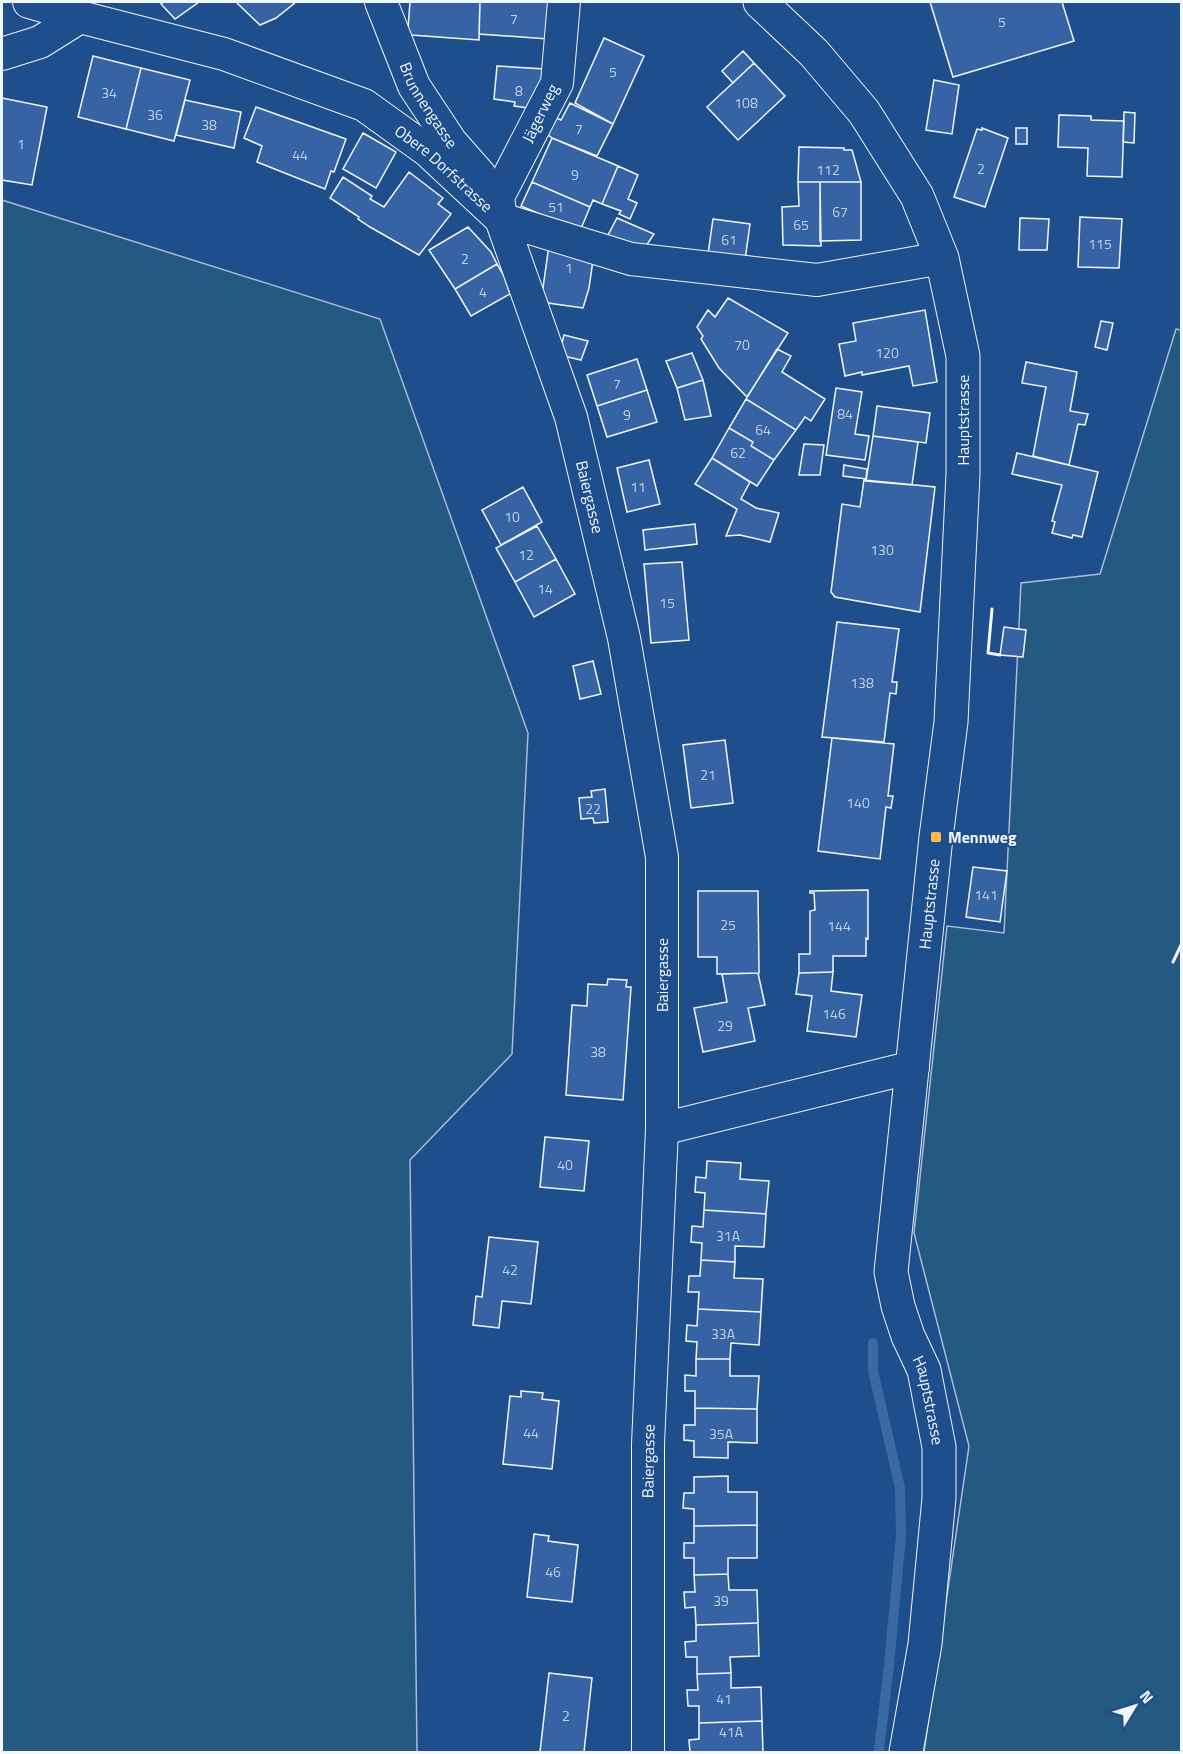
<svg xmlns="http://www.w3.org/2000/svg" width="1183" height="1754" viewBox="0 0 1183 1754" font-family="'Titillium Web',sans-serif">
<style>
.green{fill:#245a82;stroke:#a8bbd7;stroke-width:1.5}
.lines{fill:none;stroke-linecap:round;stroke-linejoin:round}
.stream{stroke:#3b69a3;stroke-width:10}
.building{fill:#3563a3;stroke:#f2f6ff;stroke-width:1.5}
.street-casing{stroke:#f2f6ff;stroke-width:34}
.secondary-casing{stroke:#f2f6ff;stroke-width:35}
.street{stroke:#1f4e8c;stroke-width:32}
.secondary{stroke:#1f4e8c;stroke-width:33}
.wall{stroke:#f2f6ff;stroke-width:3}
.poi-dot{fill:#ffb74d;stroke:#1f4e8c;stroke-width:2}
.labels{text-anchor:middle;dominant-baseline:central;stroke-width:4.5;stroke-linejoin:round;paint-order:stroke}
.number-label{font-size:14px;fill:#c3d1e8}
.street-label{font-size:16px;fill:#f2f6ff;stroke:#1f4e8c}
.poi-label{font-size:16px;font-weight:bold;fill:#f2f6ff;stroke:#1f4e8c;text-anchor:start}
</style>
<rect width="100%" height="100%" fill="#1f4e8c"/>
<path class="green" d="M2,200L380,319L528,733L512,1054L410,1160L417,1752H2Z
M1176,329L1181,330V1752H924L969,1446L914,1233L947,926L1004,933L1021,583L1100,574Z"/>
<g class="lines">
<path class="stream" d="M873,1343V1371L900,1488L901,1536L889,1665L879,1750"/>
</g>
<path class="building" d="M164,2H199L175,19L161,4Z
M238,2H296L276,18L260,25L237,3Z
M410,2H480L479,40L411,35L408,28Z
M480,2H550L548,39L479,34Z
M930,2H1062L1074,41L953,77Z
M604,38L644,56L613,124L575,103Z
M743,51L754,63L733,83L722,71Z
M93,56L141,68L126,129L78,117Z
M754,63L785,96L738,140L707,107Z
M497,66L545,69L536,109L514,106L515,102L494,99Z
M141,68L190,80L174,141L126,129Z
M934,80L959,85L952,134L926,130Z
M2,98L47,107L32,185L2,180Z
M185,100L241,112L234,148L176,135Z
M570,103L613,124L597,156L552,138L546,133L554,117L561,120Z
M256,107L346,139L334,172L331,171L325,189L257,162L262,146L244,138Z
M1124,112L1135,113L1134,143L1123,142Z
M1059,115L1091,116V120L1124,121L1122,177L1087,176L1088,148L1058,147Z
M982,128L1008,138L985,207L954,197L977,129L982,130Z
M1016,128H1027V144H1016Z
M363,133L396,152L376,188L343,169Z
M552,138L618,166L602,204L593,200L590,207L532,182Z
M799,147L844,148V150H852L861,182H798Z
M618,166L638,175L628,199L637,203L630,219L619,214L621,211L602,204Z
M409,172L443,198L438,204L451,214L419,255L370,227L358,219L359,217L330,198L343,177L372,196L370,199L384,207Z
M532,182L590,207L580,231L521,206Z
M798,182H820L821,246L783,245L782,207L799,206Z
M820,182H861V240L820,241Z
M1080,217L1122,219L1119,268L1078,267Z
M617,218L654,234L646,246L607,237Z
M1020,218L1049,219L1047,250H1019Z
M713,219L750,224L745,260L708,254Z
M468,227L491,252L497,264L455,289L429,250Z
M549,245L594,253L589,288L583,308L541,302Z
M497,264L504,276L510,294L471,316L455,289Z
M728,298L788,333L747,397L719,368L701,339L703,336L697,327L708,310L715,317Z
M925,310L937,382L913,386L909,366L862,375V372L845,376L839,344L856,341L853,323Z
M1101,321L1113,323L1107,350L1095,347Z
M564,335L588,341L581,360L559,355Z
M777,349L791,356L782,372L825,399L811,421L805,417L796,430L746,399Z
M692,353L703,380L677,388L666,361Z
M637,359L647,390L597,406L587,375Z
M1026,362L1077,372L1070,411L1088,414L1085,425L1078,424L1069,465L1033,456L1046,387L1022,383Z
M703,380L711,416L685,420L677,388Z
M836,388L862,392L855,434L869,436L865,460L826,455Z
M647,390L657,422L607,437L597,406Z
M746,399L796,430L774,460L751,446L753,442L729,428Z
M877,406L930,413L926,443L873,436Z
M729,428L753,442L751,446L774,460L757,486L712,458Z
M873,436L918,442L912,485L866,481Z
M804,444L824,445L820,475H799Z
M1017,453L1098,472L1082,537L1073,535L1072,538L1052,533L1055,522L1052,521L1062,485L1012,474Z
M712,458L750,482L741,499L756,508L779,513L770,542L740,535L726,536L737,509L695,484Z
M649,460L660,504L627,512L617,468Z
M844,465L867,469L866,479L843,476Z
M864,480L935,487L920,612L835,597L831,592L842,504L860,507Z
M523,487L542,522L501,545L482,510Z
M695,524L697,544L645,550L643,530Z
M537,526L556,559L515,582L496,548Z
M556,559L575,594L534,617L515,582Z
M682,562L689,640L651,643L644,564Z
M837,622L899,629L892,682H897L896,694L890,693L884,742L822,737Z
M1004,627L1026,630L1023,657L1000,655Z
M593,661L601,694L580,699L573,666Z
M832,738L894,744L888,796H893L891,808L886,807L880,859L818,851Z
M725,740L733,803L691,808L683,745Z
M605,789L608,822L594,823L593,818L581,819L579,798L592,797L591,791Z
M973,867L1007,871L1000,922L966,917Z
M868,890V939L866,938V956H833V972L799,973V954H810V911L815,910L814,893H810V891Z
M698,891H758L759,973L717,974V957H698Z
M833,972L831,991L862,995L856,1037L807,1031L812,996L796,994L799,973Z
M758,973L765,1005L748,1008L755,1041L703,1052L694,1008L727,1002L722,974Z
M608,979L627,980L626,987H631L623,1100L566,1095L572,1005L587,1006L588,984L607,985Z
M545,1137L589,1141L584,1191L540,1187Z
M707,1161L741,1163L740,1179L769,1181L766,1214L704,1210L705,1193L695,1192L696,1177L706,1178Z
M704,1210L766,1214L764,1247L735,1246V1262L701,1260L702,1243L691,1242L692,1226L703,1227Z
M489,1237L538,1242L531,1304L502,1301L499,1328L473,1325L476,1296L482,1297Z
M701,1260L735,1262L734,1278L763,1279L761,1312L698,1309L699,1292H688L689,1276H700Z
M698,1309L761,1312L759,1345L731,1343L730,1359H696L697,1342L686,1341L687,1325L697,1326Z
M696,1359H730V1376H759L757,1409L695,1408V1391H685V1375L696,1376Z
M521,1391L543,1393L542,1399L559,1401L552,1469L503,1464L510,1396L521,1397Z
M695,1408L757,1409V1443L728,1442V1458L694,1457V1441L684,1440V1425H695Z
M728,1476V1492H757V1525L694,1526V1509L683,1508L684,1493H694V1477Z
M757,1525V1558H728V1574L694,1575V1558H684V1543H694V1526Z
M534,1534L549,1536L548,1541L578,1545L572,1602L527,1597Z
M728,1574L729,1590H757L758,1623L696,1625L695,1607L685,1608L684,1592H695L694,1575Z
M758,1623L759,1656L730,1657L731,1673L697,1674V1657H686L685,1642L696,1641V1625Z
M549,1673L592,1678L584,1752H540Z
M731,1673V1688L761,1687L762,1721L699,1723V1706H688L687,1690H698L697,1674Z
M762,1721L763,1752H690L689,1740L699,1739V1723Z"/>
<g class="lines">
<defs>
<g id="street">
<path id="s1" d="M29,2L80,17L224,54L364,105L428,151L501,219L631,259L817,280L942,258"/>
<path id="s2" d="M381,2L414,86L451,142L480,175"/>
<path id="s3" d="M564,2L557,83L498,197L501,219L571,417L624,638L662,857V1129L648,1444V1752"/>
<path d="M2,54L40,42L80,17"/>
<path d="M662,1129L913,1067"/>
</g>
<g id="secondary">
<path id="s4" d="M760,2L814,53L864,112L917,196L942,258L963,356V474L951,722L936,837L891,1272L898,1306L908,1336L924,1370L939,1447V1498L925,1644L906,1752"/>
</g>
</defs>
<use href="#street" class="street-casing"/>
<use href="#secondary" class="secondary-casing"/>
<use href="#street" class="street"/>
<use href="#secondary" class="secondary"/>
<path class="wall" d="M992,609L988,653L1000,655
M1173,962L1182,943"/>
</g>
<rect class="poi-dot" x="930" y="831" width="12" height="12" rx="3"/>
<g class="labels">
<g class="number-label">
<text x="514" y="18">7</text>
<text x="1002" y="21">5</text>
<text x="613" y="71">5</text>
<text x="519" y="90">8</text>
<text x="109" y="92">34</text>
<text x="746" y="102">108</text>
<text x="155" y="114">36</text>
<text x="209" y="124">38</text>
<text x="579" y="128">7</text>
<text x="21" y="143">1</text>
<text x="300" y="154">44</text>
<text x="981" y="168">2</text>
<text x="828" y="169">112</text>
<text x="575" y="174">9</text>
<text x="556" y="206">51</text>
<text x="840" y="211">67</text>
<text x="801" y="224">65</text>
<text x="729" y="239">61</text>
<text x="1100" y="243">115</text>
<text x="465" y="258">2</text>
<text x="569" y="267">1</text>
<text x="483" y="291">4</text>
<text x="742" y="344">70</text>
<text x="887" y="352">120</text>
<text x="617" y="383">7</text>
<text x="845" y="413">84</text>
<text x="627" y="414">9</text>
<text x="763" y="429">64</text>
<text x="738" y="452">62</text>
<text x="638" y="486">11</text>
<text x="512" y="516">10</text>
<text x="882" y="549">130</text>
<text x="526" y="554">12</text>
<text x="545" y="588">14</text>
<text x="667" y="602">15</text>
<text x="862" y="682">138</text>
<text x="708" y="774">21</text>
<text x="858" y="802">140</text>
<text x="593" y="808">22</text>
<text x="986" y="894">141</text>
<text x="728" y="924">25</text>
<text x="839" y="925">144</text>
<text x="834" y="1013">146</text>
<text x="725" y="1025">29</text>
<text x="598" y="1051">38</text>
<text x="565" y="1164">40</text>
<text x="728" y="1235">31A</text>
<text x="510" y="1269">42</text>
<text x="723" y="1333">33A</text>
<text x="531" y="1432">44</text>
<text x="721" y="1433">35A</text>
<text x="553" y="1571">46</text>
<text x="721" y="1600">39</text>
<text x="724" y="1698">41</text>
<text x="566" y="1715">2</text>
<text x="731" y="1731">41A</text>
</g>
<g class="street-label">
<text stroke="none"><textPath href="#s2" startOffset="114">Brunnengasse</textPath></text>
<text transform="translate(540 113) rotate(-64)">Jägerweg</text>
<text stroke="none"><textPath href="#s1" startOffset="453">Obere Dorfstrasse</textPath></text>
<text transform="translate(963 420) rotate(-90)">Hauptstrasse</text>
<text stroke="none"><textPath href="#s3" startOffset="524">Baiergasse</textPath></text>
<text transform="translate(929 904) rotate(-84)">Hauptstrasse</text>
<text transform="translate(662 975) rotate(-90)">Baiergasse</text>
<text stroke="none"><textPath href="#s4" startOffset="1472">Hauptstrasse</textPath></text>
<text transform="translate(648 1461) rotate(-89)">Baiergasse</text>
</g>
<g class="poi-label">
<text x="948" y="837">Mennweg</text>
</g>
</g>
<rect width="1183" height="1754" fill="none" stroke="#f2f6ff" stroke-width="6"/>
<g transform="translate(1135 1706) rotate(52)" stroke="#1f4e8c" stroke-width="4.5" paint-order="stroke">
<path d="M0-4.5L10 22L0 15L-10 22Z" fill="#f2f6ff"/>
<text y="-9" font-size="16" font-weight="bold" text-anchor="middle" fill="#f2f6ff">N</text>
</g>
</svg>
